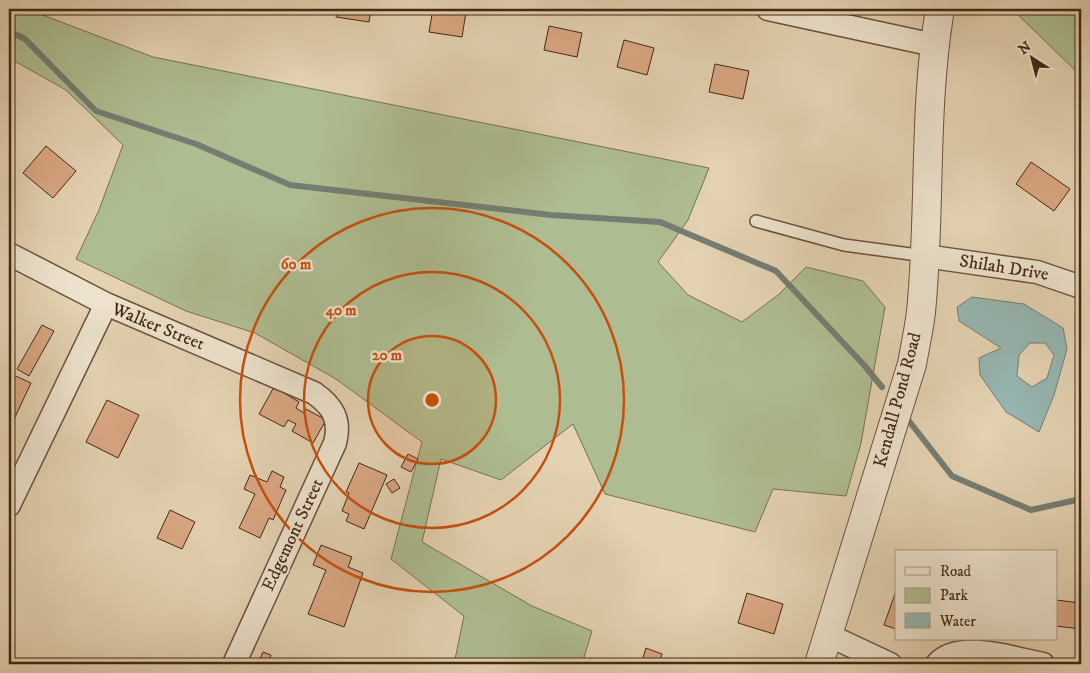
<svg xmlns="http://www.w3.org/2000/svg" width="1090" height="673" viewBox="0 0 1090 673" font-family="'IM FELL DW Pica',serif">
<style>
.green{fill:#aebd91;stroke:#787253}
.water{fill:#96b6b2;stroke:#757d73;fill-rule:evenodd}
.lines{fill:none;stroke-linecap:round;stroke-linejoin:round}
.stream{stroke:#757d73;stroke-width:6}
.building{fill:#d9a783;stroke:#432815}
.service-casing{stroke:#6b523c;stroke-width:14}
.minor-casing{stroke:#6b523c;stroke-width:25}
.tertiary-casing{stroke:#6b523c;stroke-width:30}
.service{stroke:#ede2cd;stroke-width:11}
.minor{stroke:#ede2cd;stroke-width:22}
.tertiary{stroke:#ede2cd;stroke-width:28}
.ring{fill:none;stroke:#c74f0e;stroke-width:2.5}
.labels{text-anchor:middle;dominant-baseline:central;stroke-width:4.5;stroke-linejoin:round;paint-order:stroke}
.street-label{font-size:18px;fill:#432815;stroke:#ede2cd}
.centre{fill:#c74f0e;stroke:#ede2cd;stroke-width:2.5}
.ring-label{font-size:15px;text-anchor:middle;font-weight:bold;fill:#c74f0e;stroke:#ede2cd;stroke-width:4.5;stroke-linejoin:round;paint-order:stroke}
</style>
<rect width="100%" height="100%" fill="#e4d2b2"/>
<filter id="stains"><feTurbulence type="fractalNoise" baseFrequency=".004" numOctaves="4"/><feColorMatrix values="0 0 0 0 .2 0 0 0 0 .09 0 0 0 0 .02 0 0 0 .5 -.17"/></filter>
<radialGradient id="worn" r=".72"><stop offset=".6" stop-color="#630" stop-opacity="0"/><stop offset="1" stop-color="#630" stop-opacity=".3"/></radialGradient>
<path class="green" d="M9,9H27L153,57L709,168L688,220L658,262L688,295L742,322L778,295L806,267L863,281L885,307L861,443L846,496L773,489L755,532L605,494L573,424L501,480L441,459L422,542L532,606L592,631L582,664H454L464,616L391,559L422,442L336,379L255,333L186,311L76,259L99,210L123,145L66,90L9,58Z
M1012,9H1070L1081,19V76Z"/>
<path class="water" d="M972,297L1024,304L1063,328L1067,349L1054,395L1039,432L1006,412L980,375L979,358L1001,348L959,321L957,307ZM1030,343H1045L1054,355L1047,378L1032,387L1017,376L1019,355Z"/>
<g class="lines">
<path class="stream" d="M9,31L25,39L96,111L196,144L290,185L551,215L660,222L776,271L864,365L882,387
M909,421L952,476L1031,510L1081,499"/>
</g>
<path class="building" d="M338,9H371L369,22L336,17Z
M433,9L466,12L462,37L429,32Z
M549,26L582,33L577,57L544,50Z
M624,40L654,48L647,75L617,67Z
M715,64L749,71L743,99L709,92Z
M46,146L76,171L53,198L23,173Z
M1031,162L1070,189L1054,211L1016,184Z
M42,325L54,331L29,376L17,369Z
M9,373L31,383L9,430Z
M274,387L299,402L296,408L304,413L306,409L326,420L313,443L292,431L296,424L288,420L284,427L259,414Z
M107,400L139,415L118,458L86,442Z
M408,454L418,459L411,472L401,467Z
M359,463L387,475L364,529L346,521L349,514L342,511L349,493L346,492Z
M272,471L284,477L280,487L286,490L273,520L269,518L260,538L239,528L255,494L244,489L250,475L267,482Z
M394,479L400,488L392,493L386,484Z
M170,510L195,522L182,549L157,538Z
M321,545L352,557L348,567L363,573L344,627L308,614L326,570L313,565Z
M896,591V629L884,625Z
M747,593L783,604L774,634L738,623Z
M1056,600L1081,603V629L1056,626Z
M646,648L662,654L659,664L642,661Z
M263,652L271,655L268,664H258Z"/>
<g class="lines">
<defs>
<path id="service" d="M756,221L844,245L925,256"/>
<path id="minor" d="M768,9L934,45
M9,254L106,304
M925,256L1037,272L1081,287
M9,505L106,304L314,393C333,406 341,420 335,443L234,664
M828,635L890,664
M937,664C958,639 1016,659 1043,664"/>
<path id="tertiary" d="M819,664L912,364C915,347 919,329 921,312C931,211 923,109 940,9"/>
</defs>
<use href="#service" class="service-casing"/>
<use href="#minor" class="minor-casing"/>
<use href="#tertiary" class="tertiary-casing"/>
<use href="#service" class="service"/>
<use href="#minor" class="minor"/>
<use href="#tertiary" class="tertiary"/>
</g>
<circle cx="432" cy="400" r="64" fill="#c74f0e" fill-opacity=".12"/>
<g class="ring">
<circle cx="432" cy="400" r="64"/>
<circle cx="432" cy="400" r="128"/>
<circle cx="432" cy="400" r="192"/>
</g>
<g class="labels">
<g class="street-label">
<text transform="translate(1004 268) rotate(9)">Shilah Drive</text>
<text transform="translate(158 327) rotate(22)">Walker Street</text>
<text transform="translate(898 400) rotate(-75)">Kendall Pond Road</text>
<text transform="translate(293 535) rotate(-65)">Edgemont Street</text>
</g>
</g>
<circle cx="432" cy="400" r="8" class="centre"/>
<g class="ring-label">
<text x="296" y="269">60 m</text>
<text x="341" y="315">40 m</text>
<text x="387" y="360">20 m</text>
</g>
<rect width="1090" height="673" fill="none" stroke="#e4d2b2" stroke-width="30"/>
<rect x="10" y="10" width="1070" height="653" fill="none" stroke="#432815" stroke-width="2.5"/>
<rect x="15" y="15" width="1060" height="643" fill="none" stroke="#432815"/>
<rect x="895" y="550" width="162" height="90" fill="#ede2cd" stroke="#a99883"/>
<rect x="905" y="567" width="25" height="8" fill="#ede2cd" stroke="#a99883"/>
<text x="940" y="576" font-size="15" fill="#432815">Road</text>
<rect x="905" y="588" width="25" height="15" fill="#aebd91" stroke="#a99883"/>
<text x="940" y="600" font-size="15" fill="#432815">Park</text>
<rect x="905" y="613" width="25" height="15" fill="#96b6b2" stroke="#a99883"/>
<text x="940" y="626" font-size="15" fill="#432815">Water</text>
<g transform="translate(1032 58) rotate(324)" stroke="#ede2cd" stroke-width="4" paint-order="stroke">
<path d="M0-4L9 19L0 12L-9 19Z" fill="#432815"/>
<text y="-8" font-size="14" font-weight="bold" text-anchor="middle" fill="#432815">N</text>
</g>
<rect width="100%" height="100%" filter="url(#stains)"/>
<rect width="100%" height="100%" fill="url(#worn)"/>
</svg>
